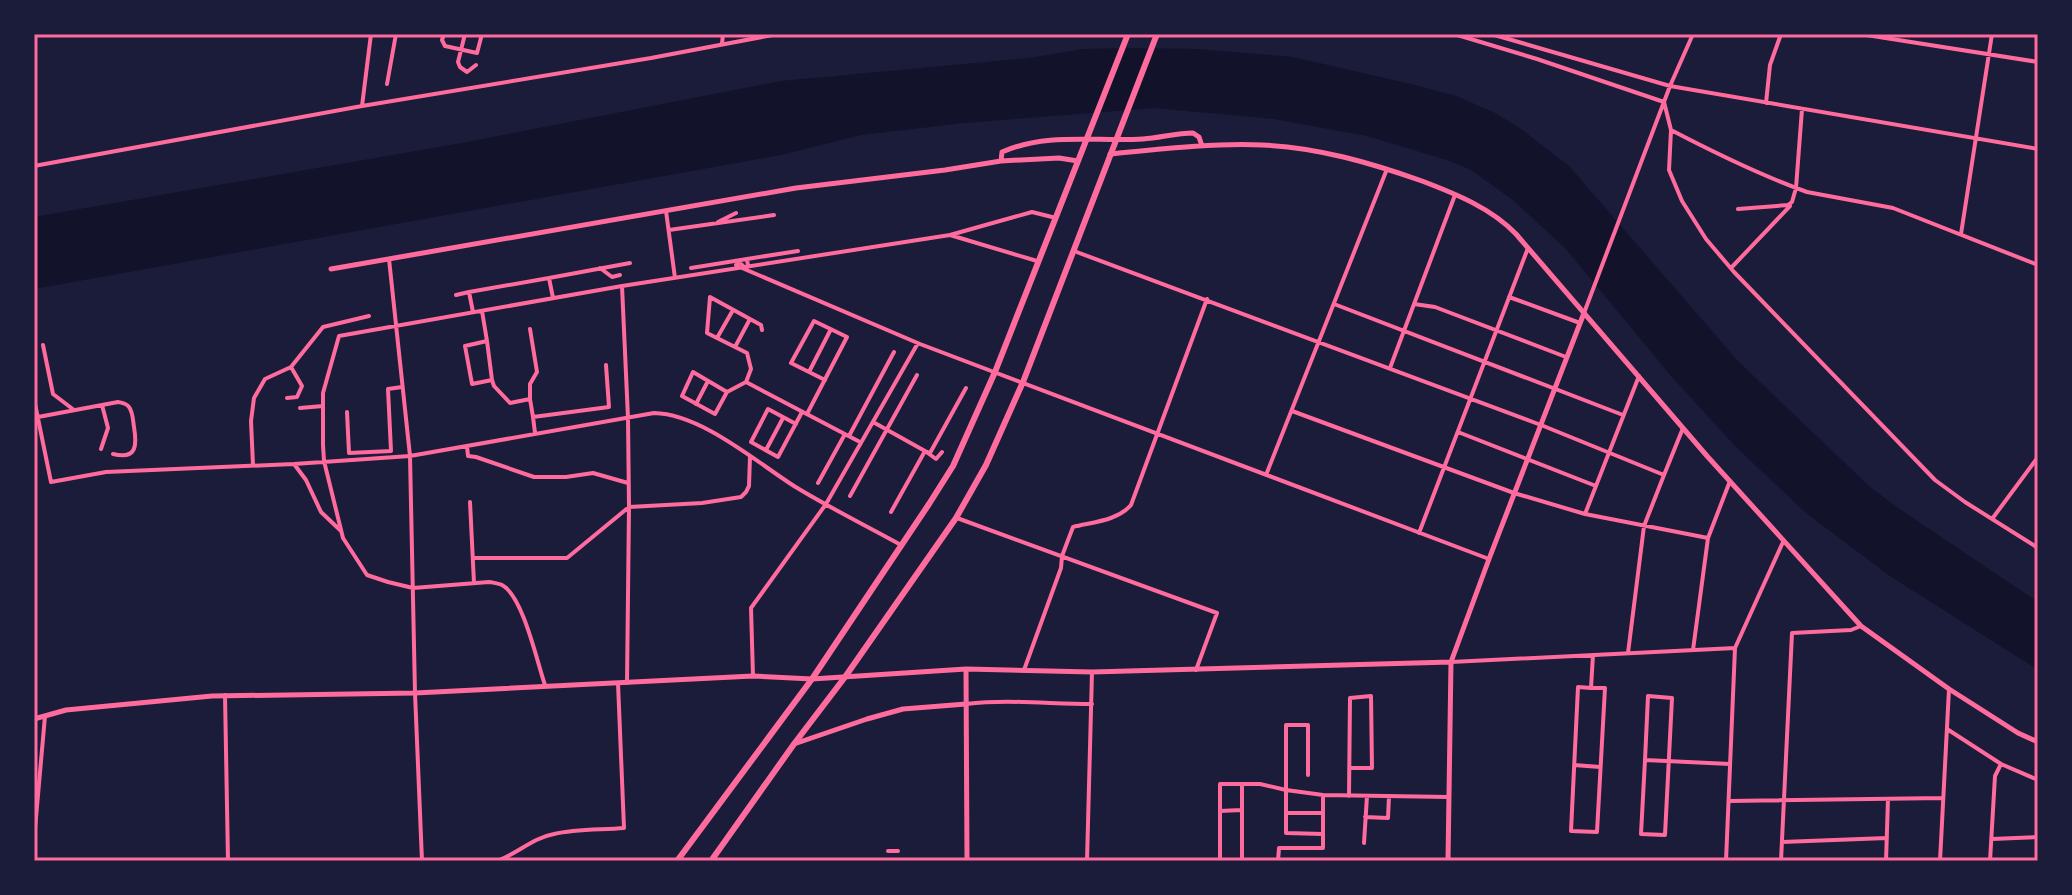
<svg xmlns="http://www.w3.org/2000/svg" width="2072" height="895" viewBox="0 0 2072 895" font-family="'Roboto Condensed',sans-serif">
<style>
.water{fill:#12122b}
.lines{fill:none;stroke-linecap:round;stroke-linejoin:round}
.minor{stroke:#ff6b9d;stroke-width:4}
.tertiary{stroke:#ff6b9d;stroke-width:5}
.primary{stroke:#ff6b9d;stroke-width:6}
.neatline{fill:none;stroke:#ff6b9d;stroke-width:3}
</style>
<rect width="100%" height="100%" fill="#1b1b3a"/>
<path class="water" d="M1130,48L1196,49L1293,57L1415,85L1456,96L1495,113L1521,129L1569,166L1738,361L1870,487L1901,510L2038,602V670L1890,576L1806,513L1735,446L1671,376L1566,249L1513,200L1471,170L1447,160L1367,136L1274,119L1154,108L964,123L861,135L781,155L34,289V217L462,143L781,81L1029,58L1084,49Z"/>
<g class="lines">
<path class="minor" d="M444,34L442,40L445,46L477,53L482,34
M465,34L458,62L460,67L467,72L476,65
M649,34H656
M1454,34L1537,59L1664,102L1671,130L1669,170L1682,201L1706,239L1734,272L1935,480L1965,502L2038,548
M1491,34L1670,86L2038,149
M1860,34L2038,62
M722,44L723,34
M387,84L396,34
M1766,103L1770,65L1781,34
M362,106L371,34
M1671,130C1715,153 1760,175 1807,192L1893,208L2038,265
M34,166L362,106L651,58L778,34
M1738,209L1788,205L1792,202L1796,188L1802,109
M666,211L675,278
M718,222L736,213
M669,230L774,215
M1961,234L1992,34
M950,235L1032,212L1056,218
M1074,251L1541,425L1664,475L1683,428
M389,259L410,456L415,693L422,861
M747,259L798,251
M736,265L741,264L744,267
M600,268L612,277L620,275
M691,268L747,259L748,266
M742,268L920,344L1489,559
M1731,268L1790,206
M622,286L628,418L629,507L627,683
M456,295L469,292
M1509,297L1580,323
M553,298L549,278L630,263
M1334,304L1623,415
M1414,304L1435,307L1566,357
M482,311L487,341
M473,312L469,292L549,278
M1584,313L1670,86L1693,34
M750,319L761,325L762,330
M717,338L733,310
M43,345L53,394L74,410
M1390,368L1455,195
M809,372L831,329
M492,380L487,341L465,346L472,384L492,380L494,386L510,403L530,399L533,417
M746,382L860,442
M727,392L693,372L682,396L715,414L727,392L746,382L751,369L747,353L707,333L710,297L750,319L735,347
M287,398L297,397L302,386L291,367
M34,399L51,482L106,472L294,464L410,456L654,413C701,414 755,461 794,486C828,507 865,525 901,545
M530,399V384L537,372L530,329
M696,404L708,381
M300,408L323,406
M1292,411L1514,493L1585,514L1708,538L1693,650
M347,412L349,453L391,451L388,389L402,387
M807,414L847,337L814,321L791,363L825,380
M38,417L118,402C123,403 126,403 129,407C133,412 133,421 134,427C137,445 137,460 113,454
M873,422L925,451L891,512
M796,424L768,409L751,442L778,457L802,412
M1458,432L1596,486
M535,433L533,417L609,407L606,365
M849,436L894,352
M467,446L468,456L476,457L534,477H566L593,473L628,483
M101,449L108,428L102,405
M766,450L783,418
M942,452L936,459L925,451L930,453L966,388
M294,464L306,480L321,512L340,530
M253,465L251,421L254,398L265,379L291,367L323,327L369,316
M1266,475L1387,169
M818,483L845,434
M850,496L917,375
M470,502L474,583
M1585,514L1639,376
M957,518L1217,613L1196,670
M1992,519L2038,457
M1419,533L1528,248
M1708,538L1730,481
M473,558H567L629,507L702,503L741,497L746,492L749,486L750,456
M1628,653L1644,526L1664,475
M1451,662L1735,648
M1024,670L1061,568L1062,556L1073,527C1093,522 1117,521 1131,505L1207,299
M753,676L751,608L826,504L918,343
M545,685C537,662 523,596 502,585C501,584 490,582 489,582L413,588L388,582L367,575L343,538L324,461L323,445V393L339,336L622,286L950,235L1037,261
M1591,688H1605L1597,832L1571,831L1578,687L1591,688L1593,655
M225,695L228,861
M966,704C1008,699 1050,704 1092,704
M1947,729L2001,764L2038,780
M1645,760L1641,834L1665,835L1672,698L1648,696L1645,760L1730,764
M1574,765L1600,767
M1242,784V861
M1323,795V834L1286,833V790L1323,795L1449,797
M1349,796L1350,698L1371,696L1372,768H1349
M1729,801L1943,798
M1220,811L1241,810
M1286,813H1323
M1365,817L1388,818L1389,796
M1992,839L2038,837
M34,840L45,716
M1782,842L1887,838
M1364,843L1367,796
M888,851H898
M496,861C516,855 532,838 554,834C576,829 601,830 624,828L618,683
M1087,861L1092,672
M1220,861V784H1260L1286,790V725H1308V775
M1278,861L1279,848H1323V834
M1726,861L1735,648L1783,542
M1781,861L1792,633L1851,630L1861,626
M1886,861L1888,799
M1940,861L1949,689
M1990,861L1995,776L2001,764"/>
<path class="tertiary" d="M1110,154C1161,149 1212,143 1262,145C1317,147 1371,163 1422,181C1456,194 1491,208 1516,234L1707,456L1861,626L1949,689L2018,733L2038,742
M1001,161L1002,152C1047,132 1096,142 1143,139C1160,138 1176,133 1193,133L1199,137L1202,146
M331,269L796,188L945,170L1001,161L1059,158L1078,161
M966,669L967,861
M34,719L66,710L212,696L415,693L753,676L812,679L966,669L1092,672L1451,662L1489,559L1584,313
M794,744L867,719L903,709L966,704
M1448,861L1451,662"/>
<path class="primary" d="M677,861L812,679L929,504L953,466L995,372L1128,34
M711,861L794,744L845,677L956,518L986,465L1023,382L1157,34"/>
</g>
<rect width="2072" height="895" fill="none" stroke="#1b1b3a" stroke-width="72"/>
<rect x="36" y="36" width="2000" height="823" class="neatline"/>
</svg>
